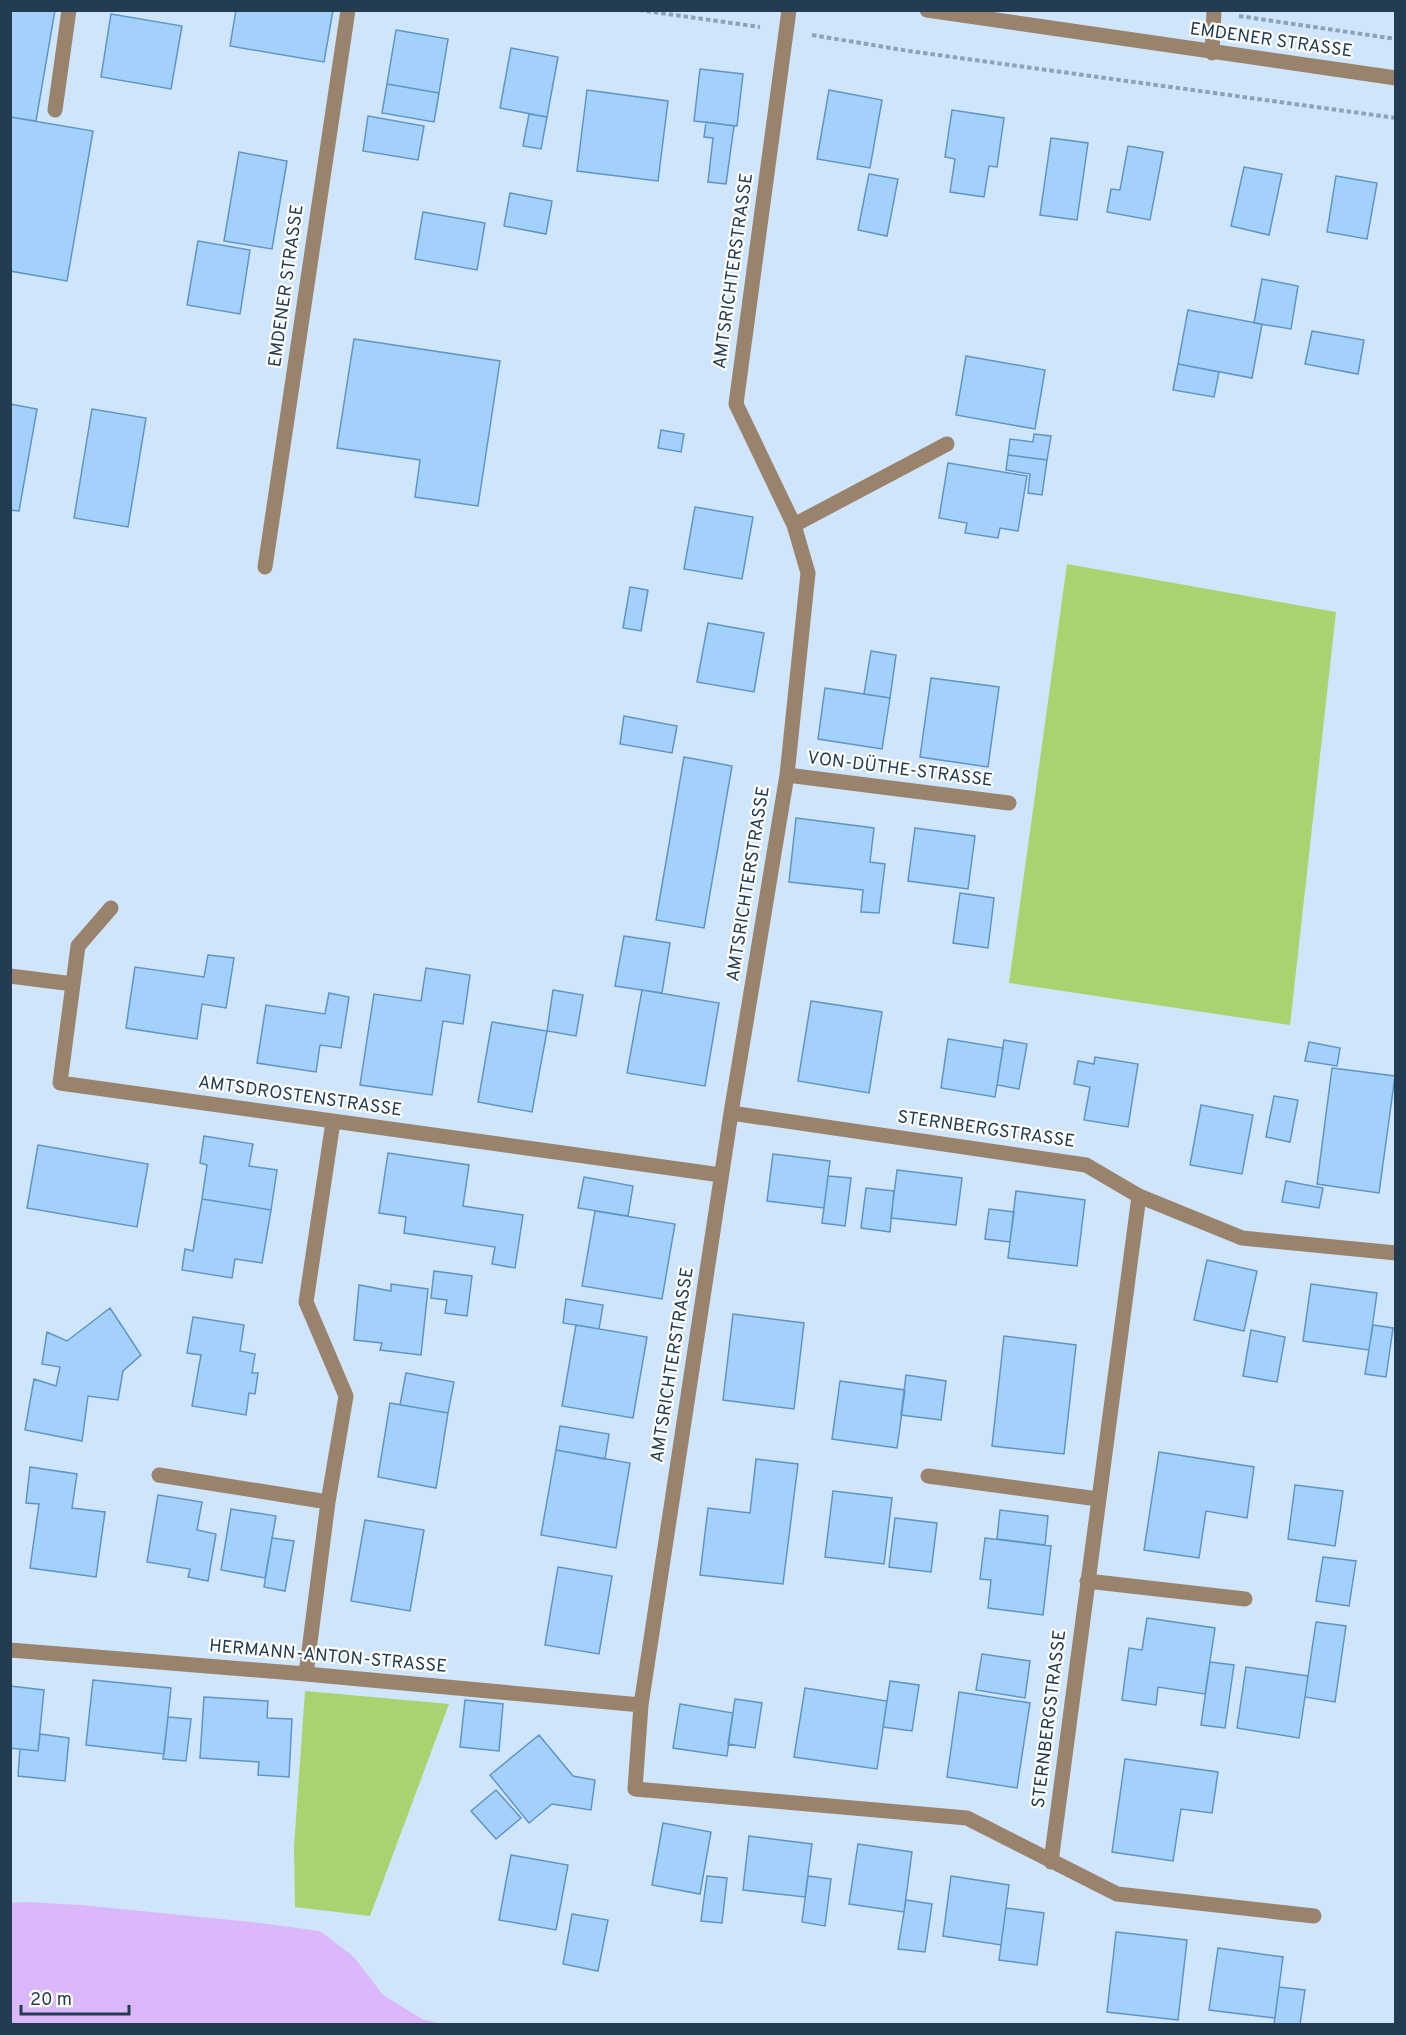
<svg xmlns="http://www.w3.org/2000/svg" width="1406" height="2035" viewBox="0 0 1406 2035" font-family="Overpass,sans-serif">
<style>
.green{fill:#a8d36e}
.water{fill:#dbb8fa}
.building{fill:#a4d1fc;stroke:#5e94c7;stroke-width:1.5}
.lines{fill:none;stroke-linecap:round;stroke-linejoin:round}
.path{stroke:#8ba2b7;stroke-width:4;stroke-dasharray:4.5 3;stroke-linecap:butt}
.minor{stroke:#9a836c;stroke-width:15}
.labels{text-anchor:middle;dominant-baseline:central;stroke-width:4.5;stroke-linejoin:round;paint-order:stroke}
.street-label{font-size:18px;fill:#243c51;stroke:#fff}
</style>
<rect width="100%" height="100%" fill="#cfe5fb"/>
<path class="green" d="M1067,564L1336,612L1290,1025L1009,983Z
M305,1691L449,1704L370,1916L295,1907L294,1847Z"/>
<path class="water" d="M25,1902L81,1905L260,1923L320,1931L354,1957L383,1995L422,2019L442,2024H11V1903Z"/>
<path class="building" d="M10,10H55L36,121L10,117Z
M236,10H333L324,62L230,46Z
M111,14L182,26L171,89L101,77Z
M396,30L448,39L439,93L387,84Z
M511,48L558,57L547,117L500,108Z
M700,69L743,74L737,126L694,121Z
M387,84L439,93L434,122L382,113Z
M587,90L668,101L658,181L577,171Z
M829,90L882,100L870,168L817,159Z
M952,110L1004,118L997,167L989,166L984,197L950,192L955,159L945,157Z
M529,114L547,117L541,149L523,146Z
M368,116L424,126L418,160L363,151Z
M10,117L93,131L67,281L10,271Z
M706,122L734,126L726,184L708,182L713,138L704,137Z
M1051,138L1088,143L1077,220L1040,215Z
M1128,146L1163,152L1150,220L1107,212L1111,189L1120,190Z
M239,152L287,161L272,249L224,241Z
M1244,167L1282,174L1269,235L1231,226Z
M869,174L898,179L887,236L858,230Z
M1336,176L1377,183L1367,239L1327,232Z
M510,193L552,201L546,234L504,226Z
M423,212L485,223L477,270L415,259Z
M198,241L250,250L240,314L187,305Z
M1262,279L1298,286L1291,329L1254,323Z
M1188,310L1262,324L1252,378L1178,364Z
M1312,331L1364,340L1358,374L1305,364Z
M354,339L500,361L478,506L415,497L420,460L337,448Z
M966,356L1045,370L1035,429L956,415Z
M1178,364L1219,372L1214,397L1173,390Z
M10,404L37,409L19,511L10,510Z
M92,409L146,418L128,527L74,518Z
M661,430L684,434L681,452L658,448Z
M1034,434L1051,436L1047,460L1008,455L1010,439L1033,442Z
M1008,455L1047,460L1042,495L1028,493L1030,474L1006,470Z
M948,463L1027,476L1018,531L1000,528L998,538L965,533L967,523L939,518Z
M695,507L753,517L742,579L684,569Z
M630,587L648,590L641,631L623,628Z
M708,623L764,633L754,692L697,682Z
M871,651L896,655L890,698L864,694Z
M931,678L999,687L988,767L920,757Z
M825,688L890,698L882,749L818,739Z
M624,716L677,726L672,753L620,744Z
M684,757L732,766L704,928L656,920Z
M796,818L874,828L870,862L885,864L879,913L861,912L863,890L789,882Z
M915,828L975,836L968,889L908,881Z
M960,893L994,898L988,948L953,943Z
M624,936L670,943L662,993L615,986Z
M208,955L234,958L226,1008L202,1004L197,1039L126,1028L135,967L204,977Z
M426,968L470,975L463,1024L443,1021L432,1095L360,1085L374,994L421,1001Z
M553,990L583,995L576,1036L547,1031Z
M642,990L719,1003L705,1086L627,1073Z
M329,993L349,997L341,1048L320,1045L316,1072L257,1063L266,1005L325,1014Z
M811,1001L882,1012L869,1093L798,1081Z
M492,1022L547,1031L532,1112L478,1102Z
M948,1039L1003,1048L995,1097L941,1088Z
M1004,1040L1027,1044L1019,1089L997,1085Z
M1309,1042L1340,1048L1337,1066L1305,1061Z
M1095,1057L1138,1064L1128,1127L1084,1120L1090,1087L1074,1084L1078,1061L1094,1064Z
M1332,1068L1395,1076L1379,1193L1317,1184Z
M1274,1096L1298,1100L1290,1142L1266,1137Z
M1201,1105L1253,1115L1242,1174L1190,1165Z
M204,1136L253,1144L249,1166L277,1170L271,1210L202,1199L207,1165L200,1163Z
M38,1145L148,1164L137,1227L27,1208Z
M388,1153L469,1165L463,1206L523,1215L515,1268L492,1264L495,1247L404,1233L406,1217L379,1213Z
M773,1154L830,1161L824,1208L767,1201Z
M897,1170L962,1178L956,1225L891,1218Z
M828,1176L851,1178L845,1226L822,1223Z
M584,1177L633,1186L628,1216L578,1208Z
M1286,1181L1323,1188L1319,1208L1282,1202Z
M866,1188L894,1191L890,1232L861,1228Z
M1016,1191L1085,1200L1077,1266L1008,1258Z
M202,1199L271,1210L262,1263L235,1259L232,1278L182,1270L185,1249L193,1251Z
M989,1209L1014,1212L1010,1242L985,1239Z
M595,1211L675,1224L662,1299L582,1286Z
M1207,1260L1257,1271L1244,1331L1194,1320Z
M434,1271L472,1276L467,1316L445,1313L447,1300L431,1298Z
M391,1284L428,1289L421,1355L380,1350L382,1343L354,1340L359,1285L391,1291Z
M1311,1284L1377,1293L1369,1350L1303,1341Z
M566,1299L603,1305L599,1329L563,1323Z
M110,1308L141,1355L123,1371L118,1400L88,1396L82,1441L25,1430L34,1379L56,1386L60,1367L42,1364L47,1332L67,1341Z
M733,1314L804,1323L794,1409L723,1400Z
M193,1317L244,1325L240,1351L255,1354L252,1373H258L255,1394L249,1393L246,1415L192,1406L201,1355L187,1353Z
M576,1325L647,1337L633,1418L562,1406Z
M1373,1325L1393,1328L1386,1377L1365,1374Z
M1251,1330L1285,1337L1277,1382L1243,1376Z
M1004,1336L1076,1345L1064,1454L992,1446Z
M406,1373L454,1382L448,1413L400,1405Z
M906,1375L946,1381L941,1420L901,1415Z
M840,1381L905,1390L897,1448L832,1439Z
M390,1403L448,1413L436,1488L378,1477Z
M560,1426L609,1434L605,1459L556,1450Z
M556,1450L630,1463L616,1548L541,1535Z
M1159,1452L1254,1467L1247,1518L1206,1511L1199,1558L1144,1550Z
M756,1459L798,1464L783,1584L700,1575L708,1508L750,1513Z
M30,1467L77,1474L72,1508L105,1512L96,1577L30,1568L39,1504L26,1503Z
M1295,1485L1343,1491L1335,1546L1288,1539Z
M833,1491L892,1498L884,1564L825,1557Z
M158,1495L202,1502L197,1530L216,1534L208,1581L188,1577L190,1569L147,1562Z
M231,1509L276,1516L265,1578L221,1570Z
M1000,1510L1048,1516L1045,1545L997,1539Z
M895,1518L937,1523L931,1572L889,1567Z
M365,1520L424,1530L410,1611L351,1601Z
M272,1538L294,1541L285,1591L264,1587Z
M985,1538L1051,1546L1043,1615L988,1608L991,1580L980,1579Z
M1323,1557L1356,1561L1349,1606L1316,1601Z
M558,1567L612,1576L599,1654L545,1645Z
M1147,1618L1215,1628L1205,1694L1158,1687L1156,1705L1122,1700L1129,1648L1142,1650Z
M1316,1622L1346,1626L1335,1702L1305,1697Z
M982,1654L1030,1661L1025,1698L976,1690Z
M1210,1662L1234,1665L1225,1728L1201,1725Z
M1246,1667L1308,1676L1299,1738L1237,1728Z
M93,1680L171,1688L164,1754L86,1745Z
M890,1681L919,1685L912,1731L883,1727Z
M10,1686L44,1690L38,1751L10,1748Z
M805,1688L887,1701L877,1769L794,1757Z
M959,1692L1030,1703L1017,1788L947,1777Z
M204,1697L268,1701L267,1718L292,1719L289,1777L258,1775L259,1762L200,1758Z
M735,1699L762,1703L755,1748L728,1744Z
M465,1700L503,1704L499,1751L460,1747Z
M680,1704L733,1713L727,1756L673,1748Z
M168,1717L191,1719L186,1761L163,1759Z
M40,1734L69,1738L65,1781L18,1776L20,1749L38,1751Z
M539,1735L573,1776L595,1780L591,1810L552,1804L529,1823L490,1775Z
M1125,1759L1218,1772L1212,1813L1181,1809L1173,1861L1112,1852Z
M496,1790L521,1818L496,1839L471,1811Z
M663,1823L711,1832L700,1894L652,1885Z
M749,1836L812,1844L805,1897L743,1890Z
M858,1844L912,1852L904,1912L849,1904Z
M511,1855L568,1865L556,1930L499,1920Z
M707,1876L727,1878L722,1923L701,1921Z
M808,1876L831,1879L825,1926L802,1922Z
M951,1876L1009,1885L1001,1945L943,1936Z
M906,1900L932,1904L925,1952L898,1949Z
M1006,1908L1044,1913L1037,1965L999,1960Z
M572,1914L608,1920L598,1971L563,1964Z
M1116,1932L1187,1940L1178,2020L1107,2012Z
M1218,1948L1283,1957L1275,2018L1209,2010Z
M1279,1987L1305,1990L1300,2024H1274Z"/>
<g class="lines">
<path class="path" d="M639,10L760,27
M1239,16L1396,39
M812,35L909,51L1396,118"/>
<path class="minor" d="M789,10L736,404L794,525L808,573L787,775L731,1113L641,1705L635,1789L967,1818L1117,1894L1314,1916
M927,10L1396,78
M1212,53L1214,10
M55,110L69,10
M794,525L947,444
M265,567L348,10
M787,775L1009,803
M111,908L78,946L60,1083L721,1175
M10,976L73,984
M731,1113L1086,1165L1139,1196L1242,1238L1396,1253
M159,1475L328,1502
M928,1476L1098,1499
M1087,1581L1245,1599
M10,1650L306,1674L641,1705
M306,1674L328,1502L346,1396L306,1302L333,1122
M1051,1862L1139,1196"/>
</g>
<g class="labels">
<g class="street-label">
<text transform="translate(1271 41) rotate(8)">EMDENER STRASSE</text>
<text transform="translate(734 271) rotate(-82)">AMTSRICHTERSTRASSE</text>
<text transform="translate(287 286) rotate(-82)">EMDENER STRASSE</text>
<text transform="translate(900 770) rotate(7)">VON-DÜTHE-STRASSE</text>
<text transform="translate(749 884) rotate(-81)">AMTSRICHTERSTRASSE</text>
<text transform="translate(300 1097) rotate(8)">AMTSDROSTENSTRASSE</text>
<text transform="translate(986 1130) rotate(8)">STERNBERGSTRASSE</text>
<text transform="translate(673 1365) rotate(-81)">AMTSRICHTERSTRASSE</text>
<text transform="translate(328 1657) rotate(5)">HERMANN-ANTON-STRASSE</text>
<text transform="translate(1050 1719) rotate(-83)">STERNBERGSTRASSE</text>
</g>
</g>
<rect width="1406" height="2035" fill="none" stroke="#243c51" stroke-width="24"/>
<path d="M21 2005v9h108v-9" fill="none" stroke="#243c51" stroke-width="3"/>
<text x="30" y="2005" font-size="18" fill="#243c51" stroke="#ffffff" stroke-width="4.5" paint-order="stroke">20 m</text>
</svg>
